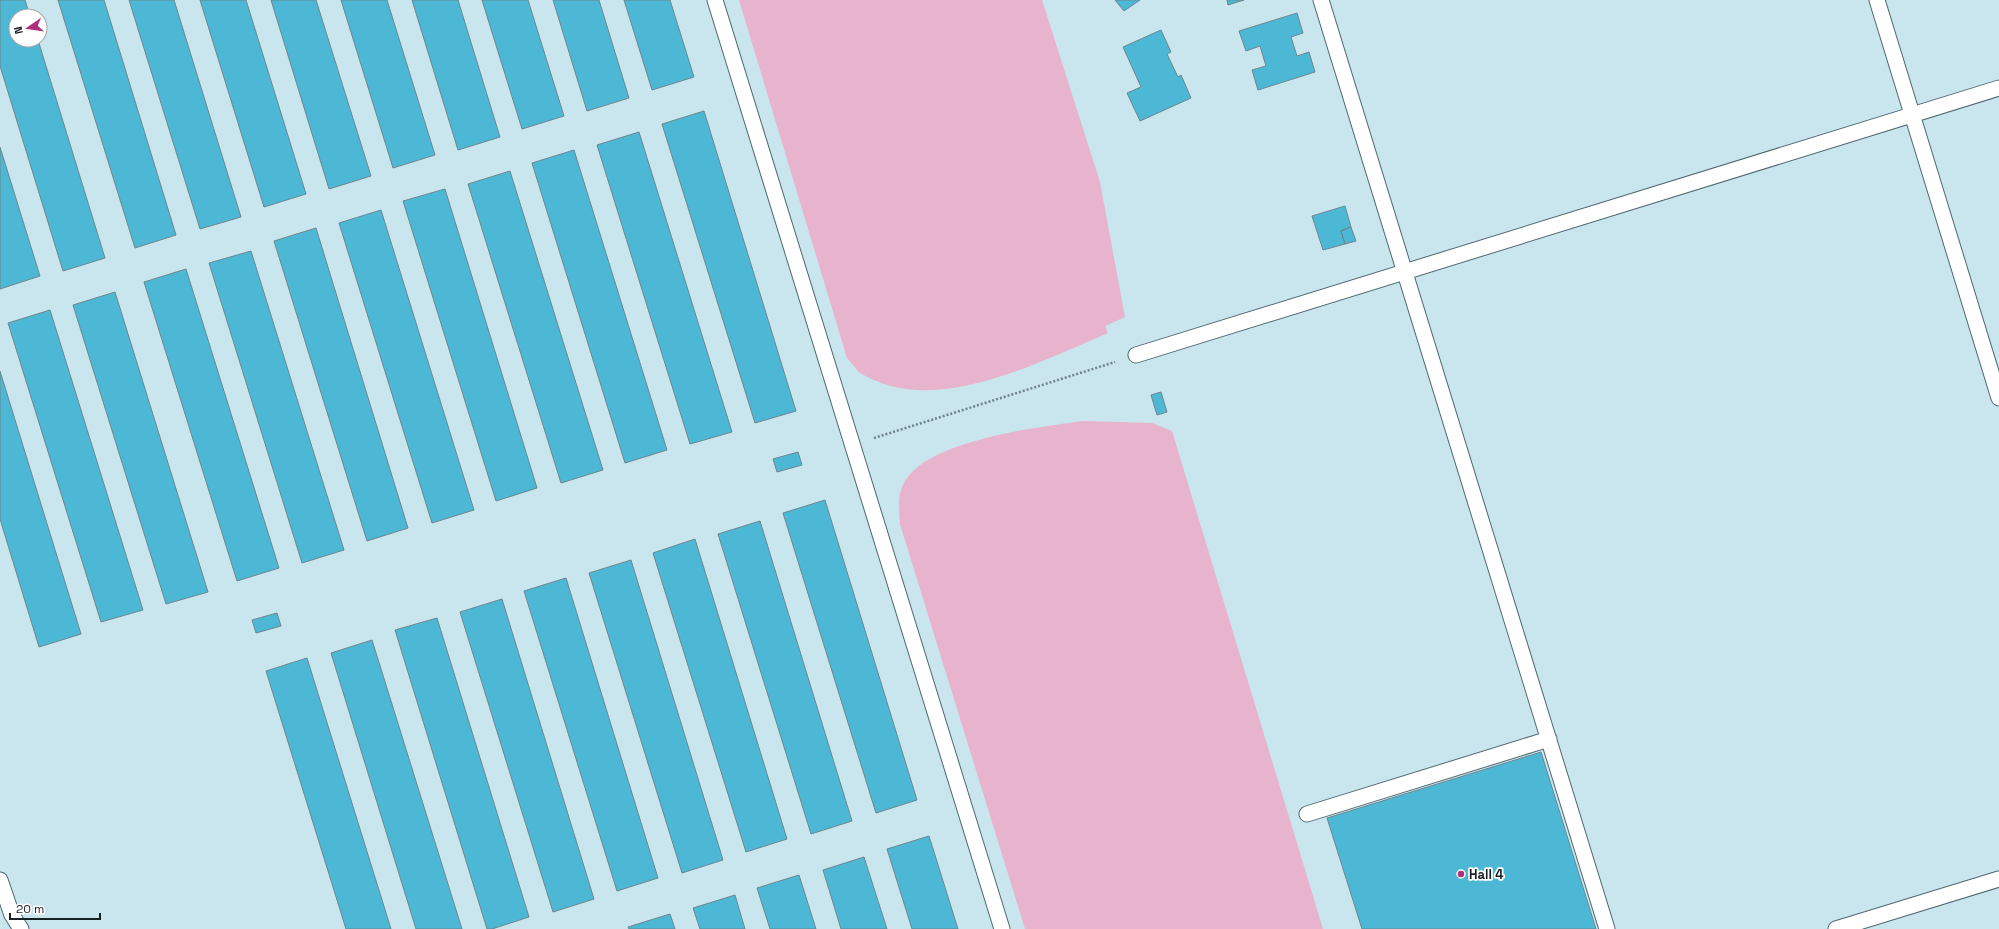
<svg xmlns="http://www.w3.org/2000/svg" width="1999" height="929" viewBox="0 0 1999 929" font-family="'Space Grotesk',sans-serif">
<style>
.green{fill:#e8b3cd}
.building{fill:#4db8d5;stroke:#6d868e}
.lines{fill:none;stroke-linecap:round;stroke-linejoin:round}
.service-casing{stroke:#506870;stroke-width:17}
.path{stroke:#6f8288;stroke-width:2.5;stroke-dasharray:2 2;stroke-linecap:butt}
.service{stroke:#fff;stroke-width:15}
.poi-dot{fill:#ae2f7d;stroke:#fff;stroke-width:1.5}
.labels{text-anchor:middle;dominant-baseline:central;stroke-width:3.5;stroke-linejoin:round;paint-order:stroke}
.poi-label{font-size:13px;font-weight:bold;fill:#172124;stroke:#fff;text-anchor:start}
</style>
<rect width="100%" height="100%" fill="#c9e5ee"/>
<path class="green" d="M739,0H1042L1100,182L1125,317L1105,326L1108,333C1044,360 953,407 884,384C876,381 866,377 859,372C855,368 851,362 847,358Z
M1084,421L1152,423L1172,431L1323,929H1025L900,524C899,511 897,497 903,485C923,440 1040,427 1084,421Z"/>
<path class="building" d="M0,0H25L30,16H16V40H38L105,258L63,271L0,66Z
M58,0H104L176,235L135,248Z
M129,0H174L241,217L200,229Z
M200,0H246L306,194L264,207Z
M271,0H316L371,176L329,189Z
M341,0H387L435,155L393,168Z
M412,0H458L500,137L458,150Z
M482,0H528L564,116L522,129Z
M553,0H599L629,98L587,111Z
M624,0H670L694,77L652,90Z
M1115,0H1140L1124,11Z
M1227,0H1244L1228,5Z
M1297,13L1303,33L1291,37L1297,56L1309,52L1315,72L1258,90L1252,70L1266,66L1260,46L1246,51L1239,31Z
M1161,30L1171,52L1167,54L1178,77L1181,75L1191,98L1140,121L1127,93L1141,87L1123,47Z
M704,111L796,411L755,423L662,124Z
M639,132L732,432L690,444L597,145Z
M0,147L40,276L0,289Z
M574,150L667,450L625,463L532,163Z
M510,171L603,470L561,483L468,184Z
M445,189L537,488L496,501L403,201Z
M1345,206L1351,227L1341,231L1345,244L1323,250L1312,216Z
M381,210L474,510L432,523L339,223Z
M1351,227L1356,241L1345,244L1341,231Z
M316,228L408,528L367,541L274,241Z
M251,251L344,550L302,563L209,263Z
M186,269L279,568L237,581L144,282Z
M115,292L208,592L166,604L73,305Z
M50,310L143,610L101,622L8,323Z
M0,371L81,634L39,647L0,519Z
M1161,392L1167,412L1157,415L1151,395Z
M798,452L802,465L777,472L773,459Z
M825,500L917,800L876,813L783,513Z
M760,521L852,821L811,834L718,534Z
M695,539L787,839L746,852L653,553Z
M631,560L723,860L682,873L589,573Z
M566,578L658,878L617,891L524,591Z
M502,599L594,899L553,912L460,612Z
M277,613L281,626L256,633L252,620Z
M437,618L529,917L492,929H487L395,630Z
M372,640L462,929H416L331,653Z
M307,658L391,929H346L266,671Z
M1541,752L1596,929H1362L1327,818Z
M929,836L958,929H912L887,849Z
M864,857L887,929H841L823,870Z
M799,875L816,929H770L757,888Z
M735,895L745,929H700L693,908Z
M670,914L675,929H629L628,927Z"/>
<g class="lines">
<defs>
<path id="service" d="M715,0L1002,929
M1321,0L1607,929
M1877,0L1999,398
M1136,355L1999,88
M1307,814L1549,739
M0,880L12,915L21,929
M1836,929L1999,879"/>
</defs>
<use href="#service" class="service-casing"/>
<path class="path" d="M874,438L1115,362"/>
<use href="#service" class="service"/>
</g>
<circle class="poi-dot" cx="1461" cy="874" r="4"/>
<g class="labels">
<g class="poi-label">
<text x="1469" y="874">Hall 4</text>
</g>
</g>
<g transform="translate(28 28) rotate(257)"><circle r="19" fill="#ffffff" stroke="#a2a6a7"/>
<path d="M0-3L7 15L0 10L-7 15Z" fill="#ae2f7d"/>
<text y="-6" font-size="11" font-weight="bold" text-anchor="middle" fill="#172124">N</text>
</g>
<path d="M10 913v6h90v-6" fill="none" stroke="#172124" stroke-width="2"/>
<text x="16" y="913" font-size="12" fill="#172124" stroke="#ffffff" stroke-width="3" paint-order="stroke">20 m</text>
</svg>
